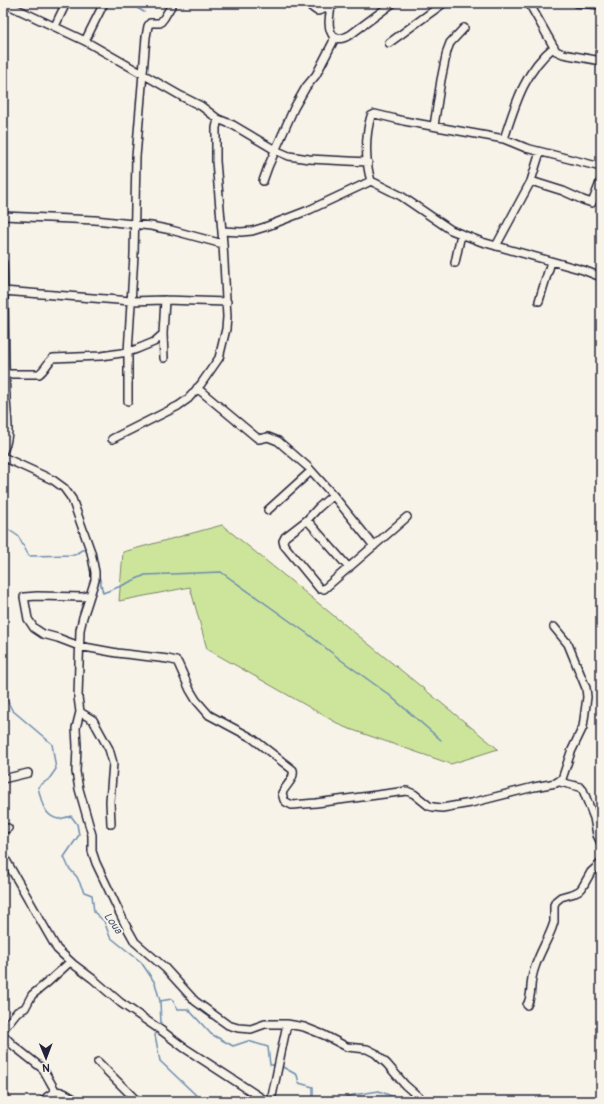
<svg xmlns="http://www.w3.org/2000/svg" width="604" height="1104" viewBox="0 0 604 1104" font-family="Pangolin,sans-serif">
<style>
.green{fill:#cde59b;stroke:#78846b}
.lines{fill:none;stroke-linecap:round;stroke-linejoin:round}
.stream{stroke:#6c8caf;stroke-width:1.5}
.minor-casing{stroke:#22223b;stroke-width:10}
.minor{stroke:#f7f3e8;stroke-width:7}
.labels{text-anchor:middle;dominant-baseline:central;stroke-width:4;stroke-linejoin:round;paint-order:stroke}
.water-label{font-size:11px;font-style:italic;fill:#475775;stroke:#f7f3e8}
</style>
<rect width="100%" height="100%" fill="#f7f3e8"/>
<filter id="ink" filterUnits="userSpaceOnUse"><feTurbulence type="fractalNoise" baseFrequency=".025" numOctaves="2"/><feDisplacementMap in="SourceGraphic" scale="8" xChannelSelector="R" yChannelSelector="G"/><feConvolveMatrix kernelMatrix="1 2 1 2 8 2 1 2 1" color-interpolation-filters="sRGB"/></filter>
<g filter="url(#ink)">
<path class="green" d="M222,525L498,749L451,764L344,727L207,649L190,587L119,601L123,552Z"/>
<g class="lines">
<path class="stream" d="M129,3L144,12
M3,526L18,536L29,556L74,555L82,550L88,549
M98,572L103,593L121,586L145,575L221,572L308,634L341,660L388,694L441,740
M3,695L5,696L12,710L52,744L56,769L49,779L38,787C41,799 43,816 58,819C62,819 67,817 71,816L77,824L79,835L64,857L69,868L77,877L84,892L92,895L94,912L104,921L110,937L141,962L155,983L160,1001L172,999L178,1009H188L211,1034L233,1046L248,1041L268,1047L270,1065H277
M160,1026L161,1024L160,1001
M157,1031L155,1035L160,1061L198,1097L200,1101
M281,1066L297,1075L299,1083L313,1087V1101
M335,1101L353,1095L379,1091L394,1097L396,1101"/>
<defs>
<path id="minor" d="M4,3L85,41L181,96L201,106L218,119L216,128V161L223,244L227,317L226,329L219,358L201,384L188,399L178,406L112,439
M307,3C322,16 315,10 331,7
M529,3L556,51L563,54L601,61
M577,3L601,5
M55,26L66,3
M334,37C340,40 344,38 350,35L393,3
M85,41L104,3
M389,43L444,3
M218,119L233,125L275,150L289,156L309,159L368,162
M434,126L441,80L447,51L450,43L464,28
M504,139C515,105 525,70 554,47
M263,181L268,167L294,108L306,87L316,75L333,42L334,37C327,29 329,18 331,7L337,3
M371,181C365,161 365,136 371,116L375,114L404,121L504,139L526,148L601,167
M531,181L563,191L583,200L592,203L601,180
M3,216L95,220L151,226L171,230L223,244
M222,231L241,232L252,231L265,227L309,210L371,181L401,196L451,230L482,242L583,270L601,277
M496,246L531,181L540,152
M3,263C5,307 4,352 6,396C6,413 12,435 3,451
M455,263L461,234
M3,291L131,301L165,300L227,302
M539,301L551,262
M164,358L163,334L165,300
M5,374H39C45,370 47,363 53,358L101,356L128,352L137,349L154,342L163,334
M197,388L256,437L259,439L268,437L278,441L308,467L333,495L374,546
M128,401V352L134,255L136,157L146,37L148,26L150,23H160L164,18L173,3
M3,457L53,480L64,488L72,499L91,552L95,572V580L87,605L83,617L80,630L78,697L80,712L76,728L77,746L76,772L79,789L92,835V851L96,863L125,924L135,942L165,968L195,1001L228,1025L238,1028L251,1029L265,1024H287L304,1027L324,1035L347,1047L367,1049L375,1053L387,1064L405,1085L421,1099L428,1101
M333,495L318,508L307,520L285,537L283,541L284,545L320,589H324L407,517
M268,510L311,471
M307,520L349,568
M90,595L83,597L37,596L24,597L28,619L34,628L43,634L58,638L79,646L117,653L168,659L176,661L178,663L190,690L196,700L209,715L252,738L293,770C295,779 286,785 282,793L284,800L286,802L292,805L316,803L407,791L414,794L429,806L433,807L442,808L471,803L534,787L556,783L562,779L571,752L583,727L587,697L586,688L568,644L554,627
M80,712L93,720L109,749L113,763L110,801L111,824
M3,779L28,773
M560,782L580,787L583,790L594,818L597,835L601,843
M3,830L8,828
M3,855L57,949L73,964L93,979L121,1003L162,1031L183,1047L266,1101
M527,1005C532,997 530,988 532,978C535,960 546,944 552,928L554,922V905L556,901L561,897L575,893L579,891L582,888L591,872L601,863
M5,1027L17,1012L25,1008L32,995L48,982L70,962
M3,1036L6,1038L14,1046L43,1069L56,1092
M98,1062L137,1101
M3,1098L5,1101
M43,1101C57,1086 62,1091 77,1101
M271,1101L287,1024"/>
</defs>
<use href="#minor" class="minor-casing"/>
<use href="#minor" class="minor"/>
</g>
</g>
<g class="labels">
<g class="water-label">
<text transform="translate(113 923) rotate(55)">Loua</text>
</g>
</g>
<rect width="604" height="1104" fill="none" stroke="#f7f3e8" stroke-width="16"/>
<rect x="8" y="8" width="588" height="1088" fill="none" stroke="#22223b" stroke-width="1.5" filter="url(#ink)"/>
<g transform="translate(46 1058) rotate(179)" stroke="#f7f3e8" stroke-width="3" paint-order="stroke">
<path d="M0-3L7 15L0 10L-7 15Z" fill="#22223b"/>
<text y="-6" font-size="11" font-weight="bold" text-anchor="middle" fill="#22223b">N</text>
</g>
</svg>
